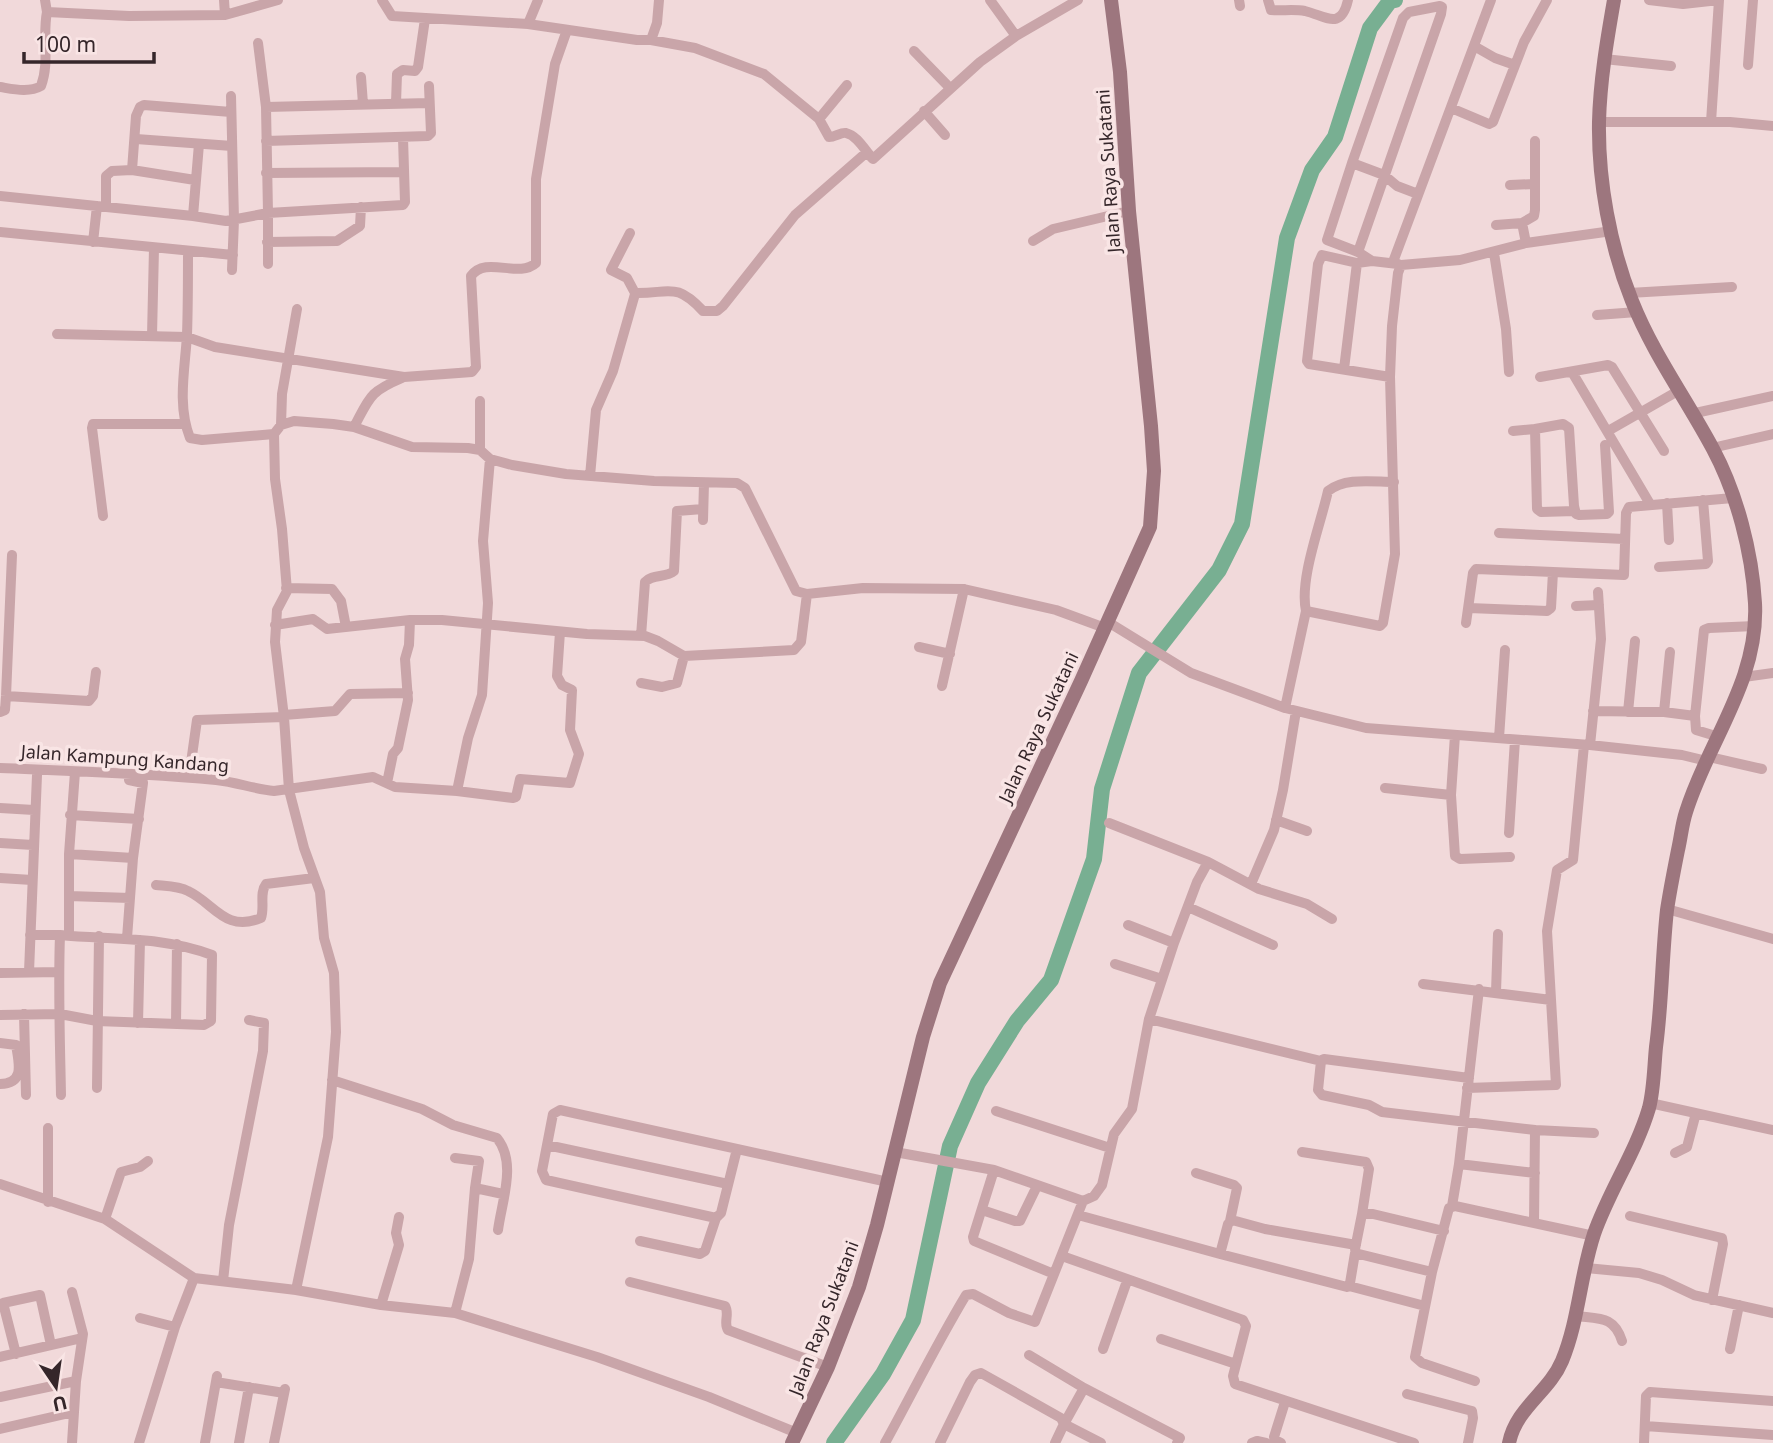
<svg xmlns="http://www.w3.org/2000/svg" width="1773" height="1443" viewBox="0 0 1773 1443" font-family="'Noto Sans',sans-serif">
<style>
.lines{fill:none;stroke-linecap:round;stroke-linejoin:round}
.river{stroke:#78af92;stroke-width:16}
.street{stroke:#c9a5a9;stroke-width:10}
.secondary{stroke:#9d767e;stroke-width:14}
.labels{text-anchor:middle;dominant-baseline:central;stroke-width:7;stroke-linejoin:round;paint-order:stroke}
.street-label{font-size:18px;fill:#35262a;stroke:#f9e5e5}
</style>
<rect width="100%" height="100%" fill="#f1d9da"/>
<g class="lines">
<path class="river" d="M834,1443L883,1374L913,1320L950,1146L978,1083L1017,1021L1051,980L1094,859L1102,789L1139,673L1219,570L1242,524L1287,238L1312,170L1335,137L1370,28L1390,1L1395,0"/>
<path class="street" d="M45,0L47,12L129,16L225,15L278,0
M224,0L225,15
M382,0L392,16L528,24L637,40H651L657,23L659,0
M990,0L1016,36
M1239,0L1240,6
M1268,0L1271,10C1282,11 1294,9 1305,11C1326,16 1341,31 1348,0
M1649,0L1683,4L1719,0
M528,24L538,0
M651,40L695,48L764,74L819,119L829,137C835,137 841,132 846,133C858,136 865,151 873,159L980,62L1016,36L1078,0
M1474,46L1495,58L1515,65
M914,51L950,88
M1604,59L1671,66
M1748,65L1753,0
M361,77L363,104
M0,87C13,89 29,93 41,86C50,62 42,37 47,12
M231,96L234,220L232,270
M396,103L397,74L403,70L415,71L418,67L425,19
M266,107L429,103
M1451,108L1489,124L1493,122L1524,42L1547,0
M924,111L945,135
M819,119L847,85
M1599,122H1730L1773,126
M1711,122L1719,0
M136,139L232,146
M266,141L428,136L431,133L429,86
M1352,163L1384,175L1397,186L1418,194
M132,170L136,116L140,107L144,105L231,112
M266,173L403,172
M1510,185L1535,184
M0,196L193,216L226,221L268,213L266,107L258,43
M106,207V176L112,171L132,170L195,180
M193,216L199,144
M1496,225L1522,223
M0,232L233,255
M630,233L611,270L627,278L635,293C669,294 675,281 703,311H717L723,306L795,215L867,152
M1033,241L1053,229L1129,211
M93,242L97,206
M267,242L337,241L360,226L361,207
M1526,243L1522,223L1534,216L1535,210V141
M188,252C188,279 188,307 187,335C185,369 177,405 190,438L202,440L274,434
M1358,252L1327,240L1352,163L1403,18L1409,12L1440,6L1442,7L1441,14L1358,252L1372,261
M1494,253L1506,329L1509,372
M1393,262L1491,0
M268,264V213L403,205L405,202L403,138
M1629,293L1732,287
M1597,315L1637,312
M57,334L187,337L215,347L404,377L472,372L476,367L471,276C486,255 518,279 536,263V179L555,64L567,30
M152,336L154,248
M1344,369L1357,263
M1572,372L1650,504
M1390,377L1309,364L1307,361L1318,264L1322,255L1357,263L1372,261L1398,264
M1540,377L1608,365L1612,367L1664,451
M480,401V450
M1691,414L1773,396
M281,425L282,394L297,309
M354,427C370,397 369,392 402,378
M1513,431L1535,429
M1608,431L1678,391
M1712,448L1773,434
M490,459L483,541L488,603L482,695L468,738L457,791L513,798L516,797L520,779L570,783L579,754L570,730L572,690L562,685L557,676L560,632
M590,476L596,410L613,371L635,294
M1667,503L1669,540
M1575,511L1541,512L1537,509L1535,429L1563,424L1569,428L1574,506L1576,514L1579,515L1607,514L1609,512L1605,445
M103,516L92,428L93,424H185
M703,520L704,483
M1499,533L1624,539
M1659,567L1706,564L1708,561L1703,500
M286,588L332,589L341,601L346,627
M1576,606L1599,605
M1469,608L1547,611L1551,608L1553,572L1624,575L1626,513L1629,507L1733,498
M1306,611C1299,579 1321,523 1328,491C1346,477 1373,482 1394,482
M1108,622L1191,673L1285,708L1366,728L1590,745L1682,755L1707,761
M1466,623L1473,573L1476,569L1553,572
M275,625L313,619L327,629L410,620H442L587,634L645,636L658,641L684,656L794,650L801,642L807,594
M641,636L645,582C652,574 666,578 674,571L677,511L703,509
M919,647L950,654
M1744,677L1773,673
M641,683L662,687L677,683L684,656
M942,686L964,589
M6,696L89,701L93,696L96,672
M1285,708L1306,611L1380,626L1383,623L1395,554L1390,377L1392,326L1398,273L1401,265L1460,260L1526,243L1612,231
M1593,711L1664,712L1695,716L1696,730L1719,737
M0,712L5,710L6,696L12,555
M1628,712L1635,641
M1664,712L1670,652
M284,715L335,711L350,694L408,693
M1695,716L1704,630L1709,628L1755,626
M1455,735L1451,795L1455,856L1460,859L1510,857
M1499,738L1505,650
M1590,745L1601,639L1598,592
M1709,757L1762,769
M0,768C72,771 144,773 216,780C236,782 254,789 274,791L373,777L395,787L457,791
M189,777L197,720L284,717
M387,783L393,754L398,748L408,700L405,659L409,645L410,620
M1385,788L1451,795
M0,808L34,810
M70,815L139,819
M1276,820L1307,831
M1109,823L1208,862
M1509,833L1515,740
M0,843L33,845
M69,854L133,858
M0,878L32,880
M1251,884L1274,830L1283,790L1296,711
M156,885C166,886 179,886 188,891C214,903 225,933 261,918C265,907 259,893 266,884L314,878
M69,896L130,898
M1188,907L1273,945
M1667,909L1773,939
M1128,925L1174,943
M30,935H60
M69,936V854L75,772
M127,938L133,858L143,783L129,780
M1115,964L1162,979
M29,972L37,775
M0,973L58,972
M1423,984L1551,1000
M1496,992L1498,934
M24,1014L26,1095
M0,1015L60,1014L97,1021L204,1025L211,1021L212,955C163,936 111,940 60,935C58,988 60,1042 61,1095
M1149,1019L1321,1061
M138,1023L140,940
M176,1024L177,944
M0,1043L16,1045C19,1063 25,1084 0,1084
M1469,1078L1324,1059L1321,1061L1318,1090L1322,1095L1369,1105L1382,1112L1535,1130L1534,1222
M332,1080L422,1109L453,1125L497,1138C517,1163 502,1200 498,1230
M97,1088L99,936
M1467,1088L1556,1085L1547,931L1557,870L1573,860L1584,745
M1650,1103L1773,1130
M996,1111L1110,1148
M1535,1130L1594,1133
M547,1145L728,1184
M737,1149L721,1213L716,1218L546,1180L542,1171L553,1114L560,1110L888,1182
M895,1152L994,1170L1083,1201
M1302,1152L1366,1162L1369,1169L1362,1214
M1675,1153L1687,1147L1696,1113
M455,1158L479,1161L475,1188L503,1194
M1459,1164L1535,1173
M994,1170L973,1237L974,1241L1054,1274
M1196,1173L1234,1185L1237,1188L1230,1221
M0,1184L105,1219L194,1278L296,1290L381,1305L455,1313L597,1357L709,1397L797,1433
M48,1202V1128
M1452,1206L1459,1164L1479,989
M982,1210L1015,1221H1020L1037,1186
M1078,1215L1220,1254L1228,1224L1232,1220L1265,1229L1356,1245
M1630,1216L1722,1238L1723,1244L1712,1300
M105,1219L121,1172L140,1167L148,1161
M640,1241L700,1254L705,1251L716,1218
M1355,1249L1362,1214H1373L1444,1231
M1220,1254L1347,1287L1350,1283L1355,1253L1432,1272
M1062,1256L1243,1320L1246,1326L1233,1376L1235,1384L1414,1443
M1586,1268L1639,1273L1662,1280L1694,1295L1773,1313
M223,1281L229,1225L263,1051L264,1023L249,1020
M630,1282L725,1306C730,1314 723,1323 728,1330L828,1367
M1349,1286L1425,1306
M296,1290L328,1137L336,1032L334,973L324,938L320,892L304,848L289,790L284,717L275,642L277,610L287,591L282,529L275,479L274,434L281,425L294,421L333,424L354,427L412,447L468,448L480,450L490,459L512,465L566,474L654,481L737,483L745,488L796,591L807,594L863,588L964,589L1056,610L1105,628
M381,1305L399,1245L396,1233L399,1217
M455,1313L469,1259L475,1188
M1576,1316C1600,1319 1614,1316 1622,1341
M140,1318L175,1327
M1161,1339L1236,1364
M1103,1349L1127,1281
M1730,1349L1739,1305
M16,1354L3,1303L40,1295L51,1345
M1029,1355L1084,1388L1064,1424L1101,1443
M0,1357L82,1338
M1475,1381L1422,1363L1415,1357L1432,1272L1449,1208L1455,1206L1594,1236
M216,1382L284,1393
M1084,1388L1180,1438L1177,1443
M1407,1394L1472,1411L1473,1418L1468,1443
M0,1397L76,1381
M1645,1426L1773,1435
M0,1429L74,1412
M72,1443L76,1381L83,1334L72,1292
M139,1443L175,1327L194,1278
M205,1443L217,1376
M239,1443L249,1387
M274,1443L285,1389
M885,1443C912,1394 937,1343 966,1295L973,1294L1009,1313L1035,1322L1083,1201L1094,1196L1102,1185L1114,1134L1132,1109L1149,1019L1174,943L1197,882L1208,862L1259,889L1307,904L1332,919
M940,1443L970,1382L975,1375L981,1373L1061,1418L1064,1424L1055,1443
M1252,1443L1257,1441L1266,1443
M1281,1443L1275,1440L1274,1437L1285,1402
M1644,1443L1646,1396L1650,1392L1773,1401"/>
<path class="secondary" d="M792,1443L828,1367L859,1287L877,1225L923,1037L940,983L1081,681L1150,527L1154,471L1151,426L1129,211L1120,72L1111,0
M1509,1443C1516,1408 1549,1392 1562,1361C1579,1320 1580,1276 1594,1234C1609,1191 1636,1152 1649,1108C1654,1089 1654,1067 1656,1047C1662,1002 1662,956 1667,910C1670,890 1674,870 1678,850C1681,837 1682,824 1686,812C1708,741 1759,681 1755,603C1752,552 1737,494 1713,449C1687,400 1653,354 1632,301C1610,246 1598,181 1599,122C1600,81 1607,40 1614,0"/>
</g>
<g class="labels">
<g class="street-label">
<text transform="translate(1108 171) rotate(-94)">Jalan Raya Sukatani</text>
<text transform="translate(1038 727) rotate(-65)">Jalan Raya Sukatani</text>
<text transform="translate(125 758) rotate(4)">Jalan Kampung Kandang</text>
<text transform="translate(823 1318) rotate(-69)">Jalan Raya Sukatani</text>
</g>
</g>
<g transform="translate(56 1387) rotate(167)" stroke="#f9e5e5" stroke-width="5" paint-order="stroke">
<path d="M0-5L12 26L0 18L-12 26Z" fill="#35262a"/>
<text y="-10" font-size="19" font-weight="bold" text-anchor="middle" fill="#35262a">U</text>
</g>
<path d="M24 52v10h130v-10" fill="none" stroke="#35262a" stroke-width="3.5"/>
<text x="35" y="52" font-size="21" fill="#35262a" stroke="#f9e5e5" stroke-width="5" paint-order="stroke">100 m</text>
</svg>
